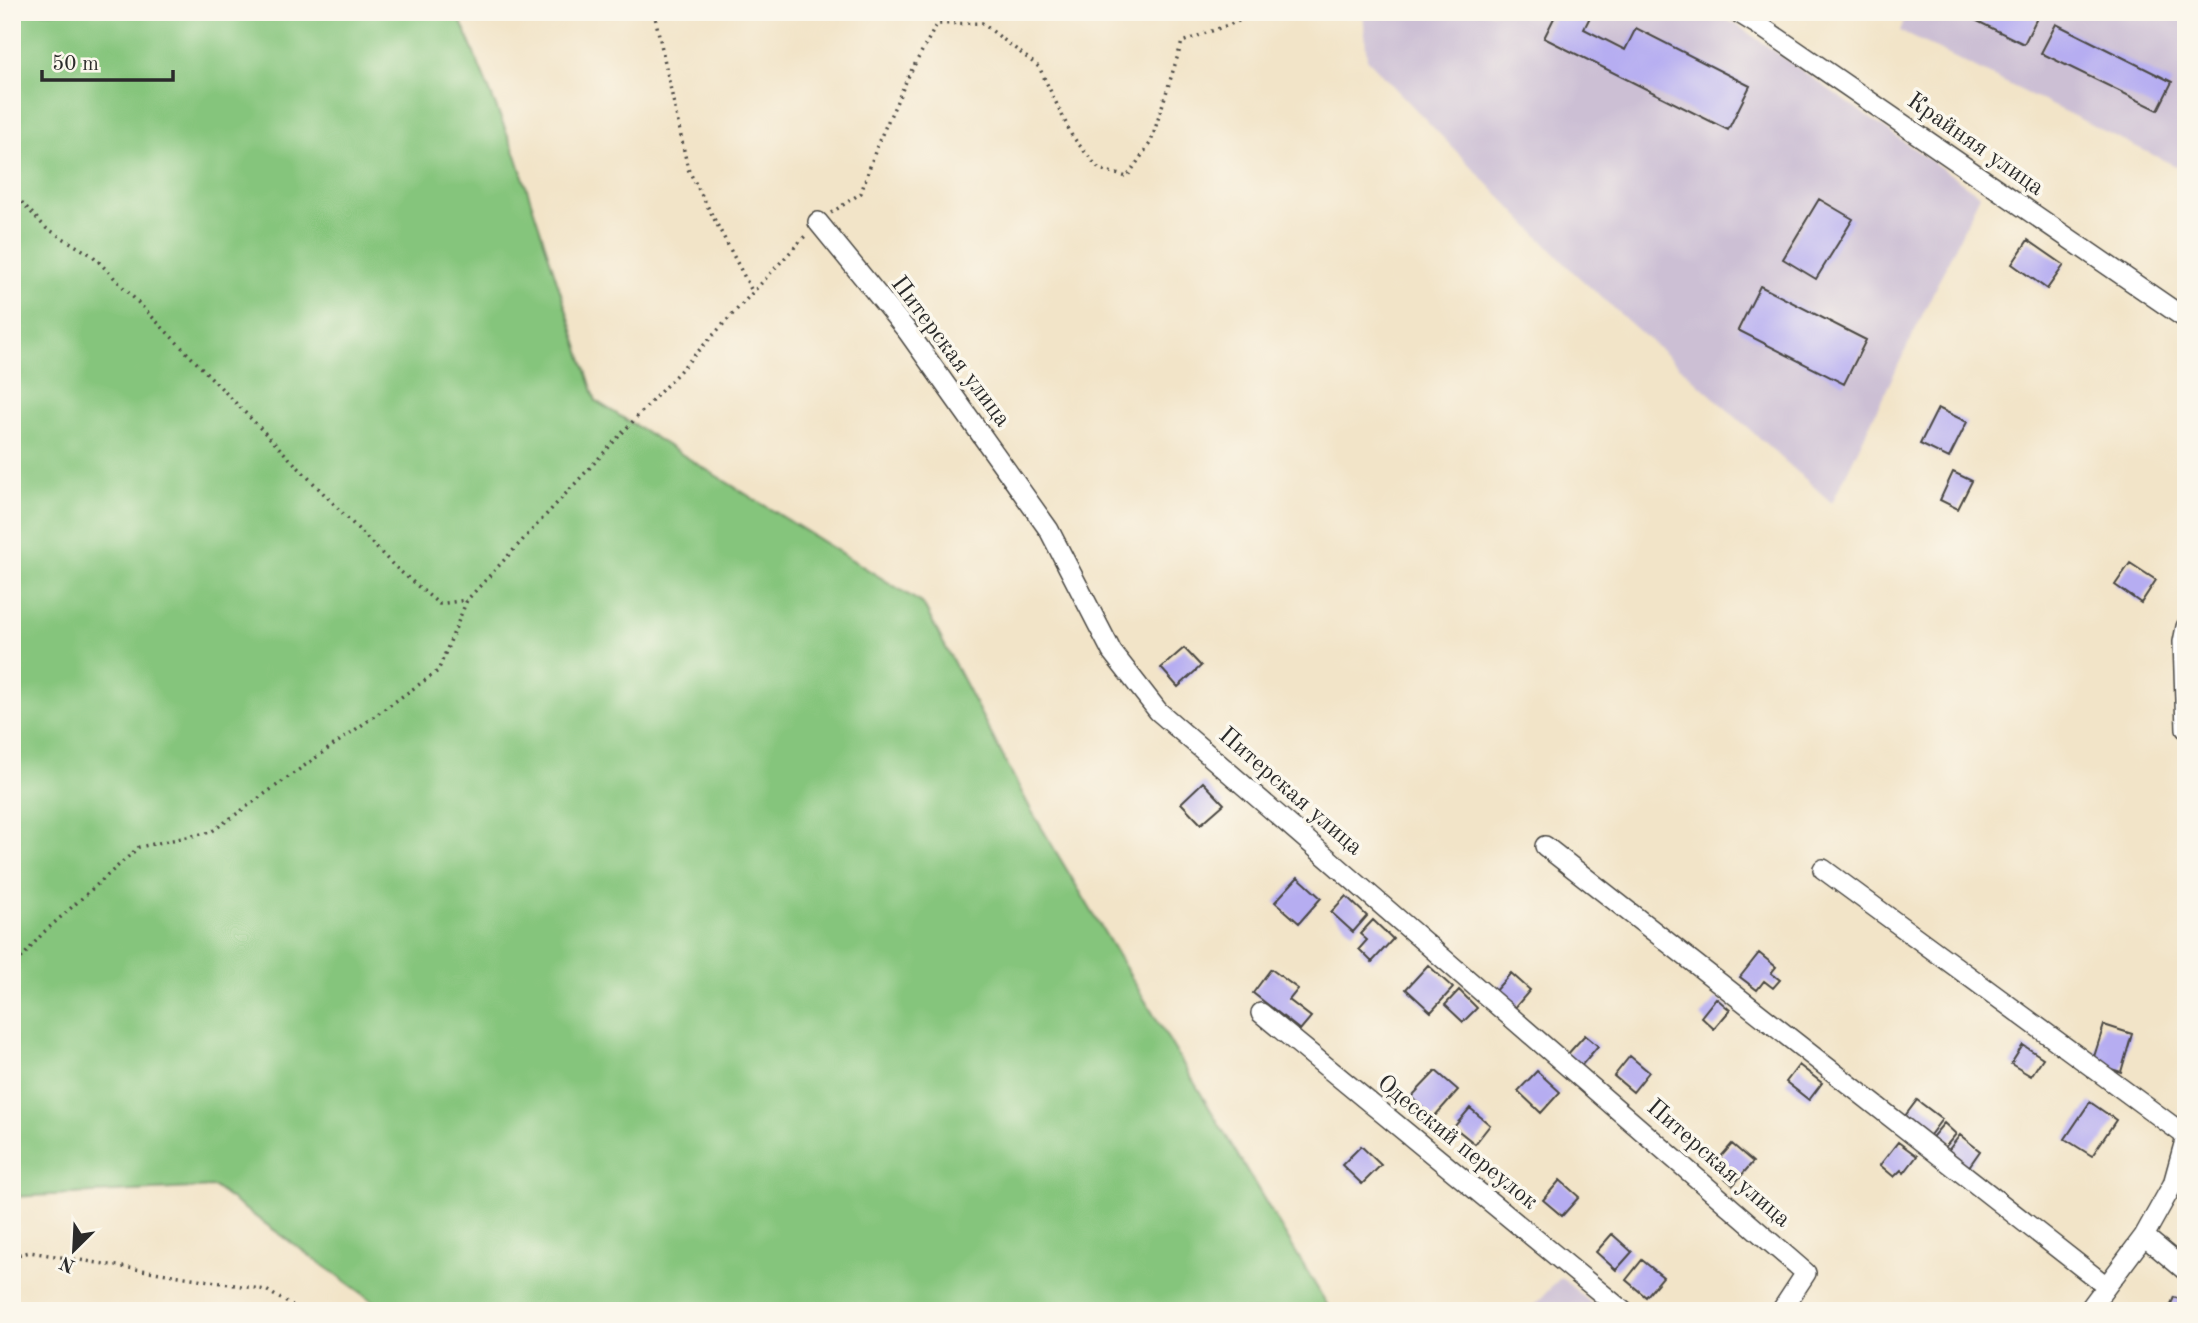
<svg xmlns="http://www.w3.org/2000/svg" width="2198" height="1323" viewBox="0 0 2198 1323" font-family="'Old Standard TT',serif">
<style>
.industrial{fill:#ccbfd4}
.green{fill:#85c57c;stroke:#587854;stroke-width:2}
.building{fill:#b6adf1}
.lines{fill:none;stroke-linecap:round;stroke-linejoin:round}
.minor-casing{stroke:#494743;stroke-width:22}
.path{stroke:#494743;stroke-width:3.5;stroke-dasharray:2 5;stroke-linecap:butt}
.minor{stroke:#fff;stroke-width:19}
.labels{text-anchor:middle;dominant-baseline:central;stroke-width:7;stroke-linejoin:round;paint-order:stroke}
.street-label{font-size:24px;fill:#2b2b2b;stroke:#fbf7ec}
</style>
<rect width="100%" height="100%" fill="#fbf7ec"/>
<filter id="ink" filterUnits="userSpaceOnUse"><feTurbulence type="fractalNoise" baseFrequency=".0143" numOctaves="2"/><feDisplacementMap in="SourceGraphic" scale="14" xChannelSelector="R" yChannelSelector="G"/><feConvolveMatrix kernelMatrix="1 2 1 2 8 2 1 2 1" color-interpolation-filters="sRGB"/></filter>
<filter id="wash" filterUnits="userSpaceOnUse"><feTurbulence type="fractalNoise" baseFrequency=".00686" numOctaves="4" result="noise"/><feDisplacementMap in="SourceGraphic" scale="28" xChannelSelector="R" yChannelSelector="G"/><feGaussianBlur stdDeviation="1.57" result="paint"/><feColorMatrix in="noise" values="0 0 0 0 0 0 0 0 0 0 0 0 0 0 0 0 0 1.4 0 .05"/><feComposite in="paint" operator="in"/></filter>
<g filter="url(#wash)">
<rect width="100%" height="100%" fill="#f2e4c8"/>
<path class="industrial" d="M1363,12H1711L1737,25L1980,195L1832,503L1572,271L1367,59Z
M1907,12H2186V171L1900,31Z
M1561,1277L1600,1311H1529Z"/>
<path class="green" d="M12,12H457L516,155L596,401L923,604L1031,810L1331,1311H387L214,1187L12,1197Z"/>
<g id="blocks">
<path class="building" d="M1557,12L1592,13L1584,29L1625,50L1636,28L1750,86L1728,130L1544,38Z
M1974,12H2031L2038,16L2024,44L1971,18Z
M2056,24L2172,82L2158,110L2041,53Z
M1819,199L1853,219L1816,279L1783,259Z
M2028,240L2064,265L2047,289L2012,264Z
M1760,286L1866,340L1844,384L1738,330Z
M1938,408L1967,422L1949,458L1920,444Z
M1953,472L1972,481L1958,509L1940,500Z
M2130,563L2156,580L2141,603L2115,585Z
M1184,648L1201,666L1178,687L1161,668Z
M1203,782L1224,804L1201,824L1181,803Z
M1298,877L1321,898L1299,923L1275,902Z
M1346,896L1367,916L1353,932L1331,912Z
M1373,920L1393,939L1372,962L1359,949L1367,940L1360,934Z
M1759,953L1776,967L1771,973L1780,980L1773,988L1764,981L1757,990L1740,977Z
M1428,965L1453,988L1431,1012L1406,989Z
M1271,969L1298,989L1289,1000L1311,1017L1300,1030L1253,993Z
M1511,973L1530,990L1513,1010L1493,993Z
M1459,990L1477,1008L1463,1022L1445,1005Z
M1716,998L1730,1010L1714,1029L1701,1017Z
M2104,1025L2132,1034L2121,1072L2092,1063Z
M1585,1035L1598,1046L1580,1067L1566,1056Z
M2023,1045L2043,1058L2031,1076L2011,1064Z
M1630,1056L1649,1072L1633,1092L1614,1076Z
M1799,1065L1822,1083L1809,1100L1786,1082Z
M1436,1071L1458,1090L1433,1118L1411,1097Z
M1537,1071L1560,1092L1541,1113L1518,1091Z
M1917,1100L1942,1119L1927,1139L1902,1120Z
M2090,1102L2116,1120L2092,1156L2065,1139Z
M1470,1108L1490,1125L1475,1144L1454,1127Z
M1944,1123L1956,1134L1941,1152L1928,1142Z
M1960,1135L1980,1151L1968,1168L1947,1152Z
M1898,1142L1917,1156L1904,1173L1901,1170L1894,1177L1880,1165Z
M1732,1144L1753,1162L1733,1185L1712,1167Z
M1361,1146L1381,1165L1362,1184L1342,1165Z
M1560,1180L1579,1197L1562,1216L1543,1200Z
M1612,1234L1632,1252L1616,1270L1596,1252Z
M1642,1260L1663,1277L1646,1297L1626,1280Z
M2174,1297L2186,1302V1311H2168Z"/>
</g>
</g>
<g filter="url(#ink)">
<use href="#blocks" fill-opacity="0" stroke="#494743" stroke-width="2"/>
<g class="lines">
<defs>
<path id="minor" d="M1737,12L1763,28L2186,319
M818,222L908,332L1049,530L1112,652L1158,711L1806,1273L1781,1311
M2186,627L2183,642L2186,729
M1545,846L2106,1286
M1823,869L2186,1136
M1261,1013L1623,1311
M2144,1236L2186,1271
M2088,1311L2144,1236L2173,1184L2186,1137"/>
</defs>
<use href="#minor" class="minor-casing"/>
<path class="path" d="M654,12L688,169L753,293
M12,192L46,228L93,256L394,566L439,604L467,600
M831,213L861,193L878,143L910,73L937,24L982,23L1039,67L1072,136L1099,169L1127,177L1151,142L1182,42L1263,12
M12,969L43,933L139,847L211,832L438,671L467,600L807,234
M12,1256L30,1252L266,1290L301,1311"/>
<use href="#minor" class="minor"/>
</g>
</g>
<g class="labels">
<g class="street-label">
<text transform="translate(1975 145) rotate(35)">Крайняя улица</text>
<text transform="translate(950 352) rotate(53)">Питерская улица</text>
<text transform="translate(1290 792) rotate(41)">Питерская улица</text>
<text transform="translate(1457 1143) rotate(39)">Одесский переулок</text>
<text transform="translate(1718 1164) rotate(41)">Питерская улица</text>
</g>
</g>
<rect width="2198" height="1323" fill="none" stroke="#fbf7ec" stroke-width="42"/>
<g transform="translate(74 1250) rotate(204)" stroke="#fbf7ec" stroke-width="5" paint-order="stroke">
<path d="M0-5L12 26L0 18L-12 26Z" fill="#2b2b2b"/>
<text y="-10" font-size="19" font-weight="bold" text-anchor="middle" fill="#2b2b2b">N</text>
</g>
<path d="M42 70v10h131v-10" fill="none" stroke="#2b2b2b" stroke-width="3.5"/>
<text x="52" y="70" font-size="21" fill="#2b2b2b" stroke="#fbf7ec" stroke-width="5" paint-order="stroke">50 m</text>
</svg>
